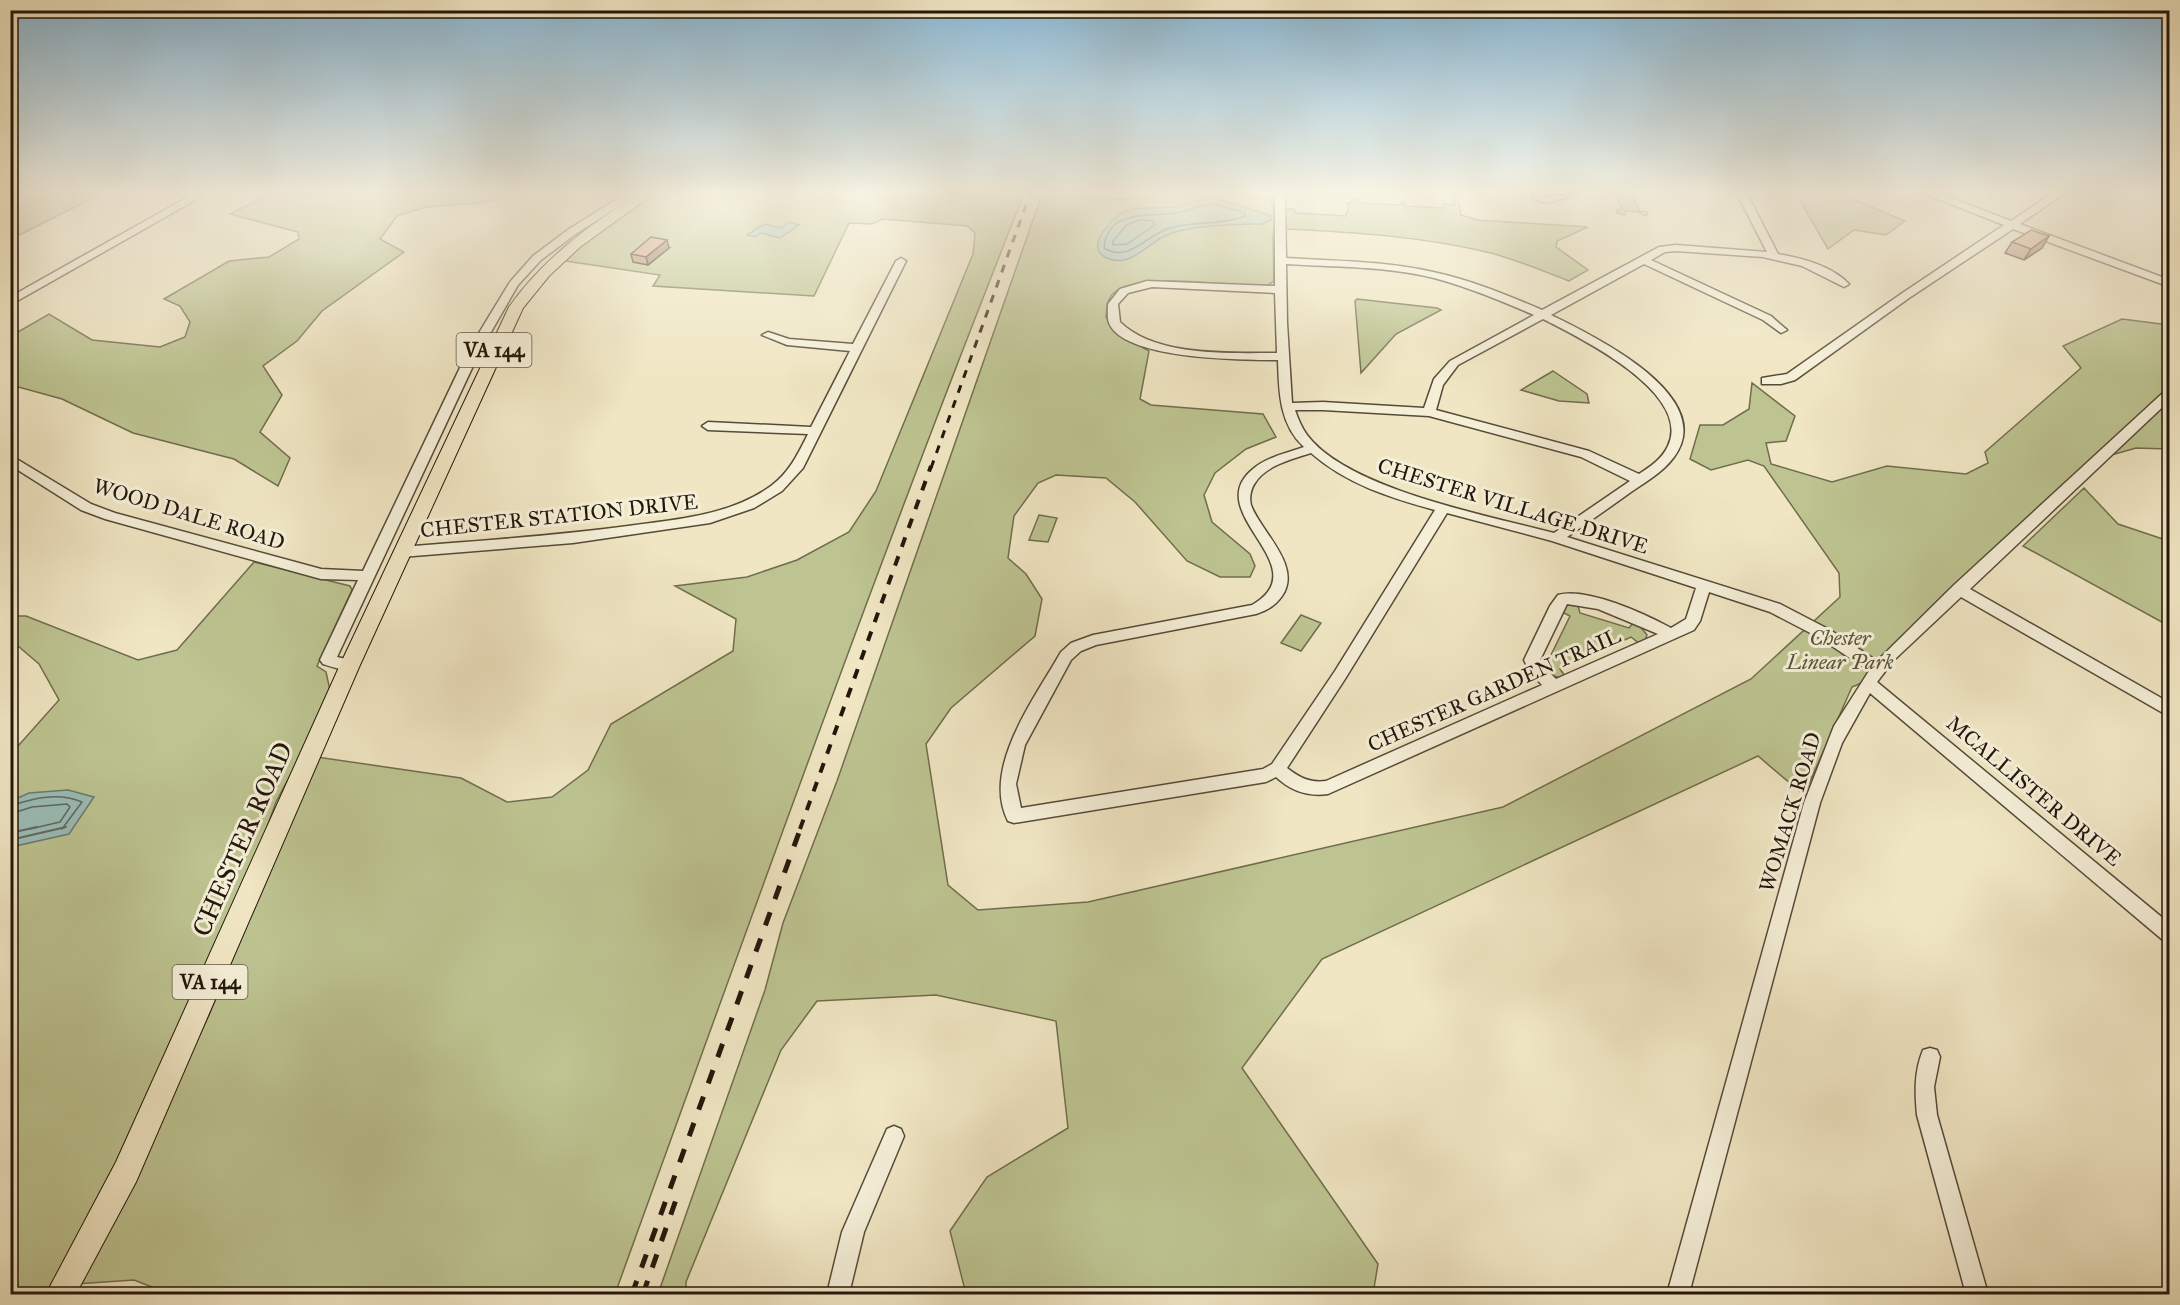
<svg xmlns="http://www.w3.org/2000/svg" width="2180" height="1305" viewBox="0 0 2180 1305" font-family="'IM FELL Great Primer',serif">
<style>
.green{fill:#bdc491;stroke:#706d4e;stroke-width:1.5}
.water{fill:#9bbeb8;stroke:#6b7b73;stroke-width:1.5}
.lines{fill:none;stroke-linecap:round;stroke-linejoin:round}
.shore-far1{stroke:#5f6a62;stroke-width:1.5}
.shore{stroke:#5f6a62;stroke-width:2}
.minor-casing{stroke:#564a39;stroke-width:3}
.major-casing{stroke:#23160b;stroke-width:2}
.minor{fill:#f5efd8;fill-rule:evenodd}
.major{fill:#f0e6c3;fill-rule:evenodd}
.rail-far2{stroke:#23160b;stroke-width:3;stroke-dasharray:8 8;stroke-linecap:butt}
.rail-far1{stroke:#23160b;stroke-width:4;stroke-dasharray:10 10;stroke-linecap:butt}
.rail{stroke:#23160b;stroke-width:5;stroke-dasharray:14 14;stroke-linecap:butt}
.wall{fill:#b88a6c;stroke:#23160b;stroke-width:1.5}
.shaded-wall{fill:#967058;stroke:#23160b;stroke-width:1.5}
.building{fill:#d6a07d;stroke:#23160b;stroke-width:1.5}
.labels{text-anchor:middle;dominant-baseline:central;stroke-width:6;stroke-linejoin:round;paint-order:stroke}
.shield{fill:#f5efd8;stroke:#625748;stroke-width:1.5}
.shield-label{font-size:20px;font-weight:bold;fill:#23160b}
.street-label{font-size:21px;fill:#23160b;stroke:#f5efd8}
.park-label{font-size:21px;font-style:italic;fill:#59533a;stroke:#f5efd8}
.near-street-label{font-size:26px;fill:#23160b;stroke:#f5efd8}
</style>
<rect width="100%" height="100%" fill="#f0e6c3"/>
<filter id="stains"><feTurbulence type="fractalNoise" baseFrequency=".00333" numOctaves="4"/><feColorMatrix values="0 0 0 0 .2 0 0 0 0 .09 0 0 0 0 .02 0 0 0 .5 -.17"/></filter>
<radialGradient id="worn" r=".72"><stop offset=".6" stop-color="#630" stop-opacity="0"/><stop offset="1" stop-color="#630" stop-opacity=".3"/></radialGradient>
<path class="green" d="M11,194H101L11,239Z
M270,194H521L480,203L426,207L397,216L380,239L404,252L322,311L297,341L263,366L282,395L260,432L290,458L278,486L234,459L133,433L62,399L11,385V336L49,314L92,340L160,347L185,337L190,322L180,306L164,299L229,261L269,257L299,239L298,232L230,214Z
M648,194H1024C879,558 748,927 615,1294H170L134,1280L76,1284L131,1180L209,1015L317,757L461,778L507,802L552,797L588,770L611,724L733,651L736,619L675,586L747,577L797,560L849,532L876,491L973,254L975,233L968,226L883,219L872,224L849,223L814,296L653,286L660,275L559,260Z
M1042,194H1061L1063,198L1128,199L1129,195L1132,199C1146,199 1157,196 1170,194C1187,192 1262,192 1274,199L1272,201L1276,224L1273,236L1274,281L1268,285L1257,287C1225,285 1139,272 1115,292C1107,298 1107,308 1106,317L1119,335L1149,351L1140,399L1151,405L1263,414L1276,437L1246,449L1215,473L1204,495L1212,522L1250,554L1255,566L1250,577H1220L1187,561L1135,502L1106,478L1056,475L1038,483L1014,516L1008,558L1026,574L1042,599L1035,636L951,708L926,744L948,885L978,910L1088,902L1503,807L1751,679L1840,597L1839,573L1764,466L1748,460L1711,470L1690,459L1700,425H1723L1749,409L1752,383L1795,416L1786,441L1766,443L1771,464L1832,482L1887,466L1966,474L1988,463L1985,452L2081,368L2063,346L2122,319L2169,325V392L1866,681L1852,687L1804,795L1758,756L1322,959L1242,1068L1378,1264L1373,1294H966L950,1231L987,1177L1068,1128L1056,1021L936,995L817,1001L781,1050L686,1282V1294H658L765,990L783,923L837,781Z
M1452,194H1457L1461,215L1477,220L1588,227L1557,241L1556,247L1588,270L1569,281C1543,271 1517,260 1491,253C1425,237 1354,232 1286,229L1283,212L1287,209H1294L1295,213L1346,216L1349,207L1347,203L1352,202V199L1358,200L1360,203L1400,205L1403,202L1406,206L1443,208V204L1454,205Z
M1608,194H1632L1640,211L1647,212L1648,214L1644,216L1639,212L1625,211V215L1617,213L1616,210L1622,209L1617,197Z
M1796,194H1840L1905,221L1886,235L1854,230L1828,249Z
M1357,299L1437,308L1441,310L1396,334L1361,373L1355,301Z
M1553,371L1587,394L1589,403L1559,401L1521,390Z
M2167,401L2169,402V449L2136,448L2108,456Z
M2084,488L2118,524L2169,541V626L2023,546Z
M1039,515L1057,518L1048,542L1029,540Z
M254,562L350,586L352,590L317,666L326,672L330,690L309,740L276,802L251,872L83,1237L50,1294H11L10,755L59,700L39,664L11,640V616H26L138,660L177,650Z
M1568,605L1578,606L1580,613L1629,628L1633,623L1639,625L1647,635L1645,641L1640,644L1631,637L1560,669L1565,676L1563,678L1547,675L1539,660L1547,663L1570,616L1562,612L1563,607Z
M1301,615L1321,623L1301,651L1281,643Z"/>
<path class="water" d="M1213,198L1270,215L1271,220L1262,224C1236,224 1191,225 1167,235C1152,241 1139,257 1124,260C1113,262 1095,257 1098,243C1099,237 1103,231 1107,227C1124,202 1147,210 1173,207C1187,206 1198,198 1213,198Z
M789,222L799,225L780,238L761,233L755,237L747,235L764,224L781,228Z
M68,790L94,797L69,834L11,847V801L29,793Z"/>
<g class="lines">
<path class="shore-far1" d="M1212,204L1244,212L1246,216C1221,226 1192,220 1167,229C1145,237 1128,263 1104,248C1108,208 1149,217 1176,213C1188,211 1199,205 1212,204Z
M1139,220L1152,221L1155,225L1127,244L1113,245V241L1127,225Z
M10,806C34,798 58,792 82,802L62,829
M10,814L32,807L67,804L70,807L60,822L30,829"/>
<path class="shore" d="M10,833L37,827
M10,840L66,827"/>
<defs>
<path id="minor" d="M193,194H206L10,305V297Z
M625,194H638L577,233L541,260L518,285L480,351L337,657L355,661L358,665L355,669C346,672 332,667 323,664L320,660L358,580L321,579L105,519L81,510L10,465V455L91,504L115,513L321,569L363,571L468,351L510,282L533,256L569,229Z
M1275,194H1285L1286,258C1335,261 1385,261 1433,272C1471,280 1507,295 1542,310L1659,247L1676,245L1767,252L1737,194H1747L1778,254C1802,258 1832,266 1849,284L1844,287L1802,266L1763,257L1676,251L1665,252L1651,260L1771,316L1787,330L1781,333L1763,320L1644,264L1551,315C1592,335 1719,396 1674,457C1663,472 1647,481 1631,492C1610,507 1589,522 1567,537L1780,604L1830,630L1877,661L1954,585L2166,390H2170V400L1970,589L2170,703V717L1961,597L1893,661L1877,682L2170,924V943L2164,941L1870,693L1842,743L1820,803L1689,1294H1667L1804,803L1834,726L1869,671L1820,638L1770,612L1709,592L1700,621L1694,630L1328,794C1308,797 1291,791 1276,777L1266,782L1014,823L1008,821C981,768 1035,698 1061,652L1071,643L1093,635L1252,605C1320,566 1199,513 1253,469C1267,457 1287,453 1304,447C1279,424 1279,391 1278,360C1243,360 1124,360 1109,323C1107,318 1108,309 1108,304L1120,289L1147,281L1275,286ZM1286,264C1335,267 1386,266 1434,278C1468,287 1501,301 1534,315L1450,361L1434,379L1424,408L1323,402L1292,403L1287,323ZM1152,287L1275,293L1277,353C1229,353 1156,357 1120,322L1118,304L1128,293ZM1543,319C1579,337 1693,393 1668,446C1662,459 1650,467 1639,474L1589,451L1436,410L1443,385L1458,365ZM1295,410H1323L1429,416L1581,457L1630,481L1554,533C1489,516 1347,489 1307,435C1302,428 1298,419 1295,410ZM1311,453C1346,484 1391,498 1435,510L1335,671L1272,764L1263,769L1021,808L1016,784L1025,745L1071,660L1081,651L1096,645L1256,614C1266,611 1276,605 1282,596C1303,566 1260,531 1251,505C1249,498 1251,488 1255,483C1266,465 1293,459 1311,453ZM1447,513L1552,541L1696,588L1686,619L1671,628C1645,614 1587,587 1558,595L1550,606L1524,660L1530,672L1542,685L1326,781C1310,783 1300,778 1287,768L1345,679ZM1567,604L1598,609L1658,634L1556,679L1542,665L1540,660Z
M1532,194L1547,197L1578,194L1547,203L1534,199Z
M1925,194H1940L2011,221L2051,194H2063L2020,224L2170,280V287L2013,229L1909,298L1795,380L1781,384H1762V378L1787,374L1901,294L2004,225Z
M901,258L906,261L803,468L782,491L754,508L710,523L573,543L401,557L394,552L401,547C477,541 553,536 628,526C678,519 729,516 771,486C789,473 798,454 808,434L708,430L702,426L708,422L811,427L850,351L787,345L762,335L768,332L789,339L853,344L896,261Z
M1930,1048L1937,1050L1940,1057L1934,1087L1937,1115L1988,1294H1966L1917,1115C1915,1093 1914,1072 1923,1050Z
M894,1126L901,1129L904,1136L864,1232L849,1294H827L842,1232L887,1129Z"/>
<path id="major" d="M638,194H653L580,247L549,276L523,308L360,665L136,1182L76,1294H46L116,1162L340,665L509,307C542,260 589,225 638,194Z"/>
</defs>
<use href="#minor" class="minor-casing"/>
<use href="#major" class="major-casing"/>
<use href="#minor" class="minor"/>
<use href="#major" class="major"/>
<path class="rail-far2" d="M931,468L1030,194"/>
<path class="rail-far1" d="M800,829L931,466"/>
<path class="rail" d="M632,1294L801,827
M643,1294L678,1194"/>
</g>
<path class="wall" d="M2049,236L2042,248L2024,260L2005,253L2012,242Z
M669,248L648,265L633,262L631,254Z"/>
<path class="shaded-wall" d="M2049,236L2042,248L2024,260L2031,249Z
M667,240L669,248L648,265L646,257Z"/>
<path class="building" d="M2031,230L2049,236L2031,249L2012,242Z
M651,237L667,240L646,257L631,254Z"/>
<linearGradient id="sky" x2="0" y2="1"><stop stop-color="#89b8d5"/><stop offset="0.51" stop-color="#f8f4e4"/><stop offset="1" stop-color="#f8f4e4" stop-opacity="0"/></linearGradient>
<rect width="2180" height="377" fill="url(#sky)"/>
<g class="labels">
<g class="shield">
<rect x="456.5" y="333" width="75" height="34" rx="4.5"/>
<rect x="172.5" y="965" width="75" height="34" rx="4.5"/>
</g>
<g class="shield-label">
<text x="494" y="350">VA 144</text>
<text x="210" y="982">VA 144</text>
</g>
<g class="street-label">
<text transform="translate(1513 506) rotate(17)">CHESTER VILLAGE DRIVE</text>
<text transform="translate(189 514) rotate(17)">WOOD DALE ROAD</text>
<text transform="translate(559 516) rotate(-6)">CHESTER STATION DRIVE</text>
<text transform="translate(1494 690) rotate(-24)">CHESTER GARDEN TRAIL</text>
<text transform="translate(2034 791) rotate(40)">MCALLISTER DRIVE</text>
<text transform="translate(1790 812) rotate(-73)">WOMACK ROAD</text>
</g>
<g class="park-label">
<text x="1840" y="638">Chester<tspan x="1840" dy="24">Linear Park</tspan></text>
</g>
<g class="near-street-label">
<text transform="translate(242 839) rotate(-66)">CHESTER ROAD</text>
</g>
</g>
<rect width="2180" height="1305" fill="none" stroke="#f0e6c3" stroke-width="36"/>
<rect x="12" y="12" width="2156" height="1281" fill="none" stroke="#23160b" stroke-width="3"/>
<rect x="18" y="18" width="2144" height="1269" fill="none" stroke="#23160b" stroke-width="1.5"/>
<rect width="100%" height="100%" filter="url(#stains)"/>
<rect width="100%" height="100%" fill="url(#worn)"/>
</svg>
